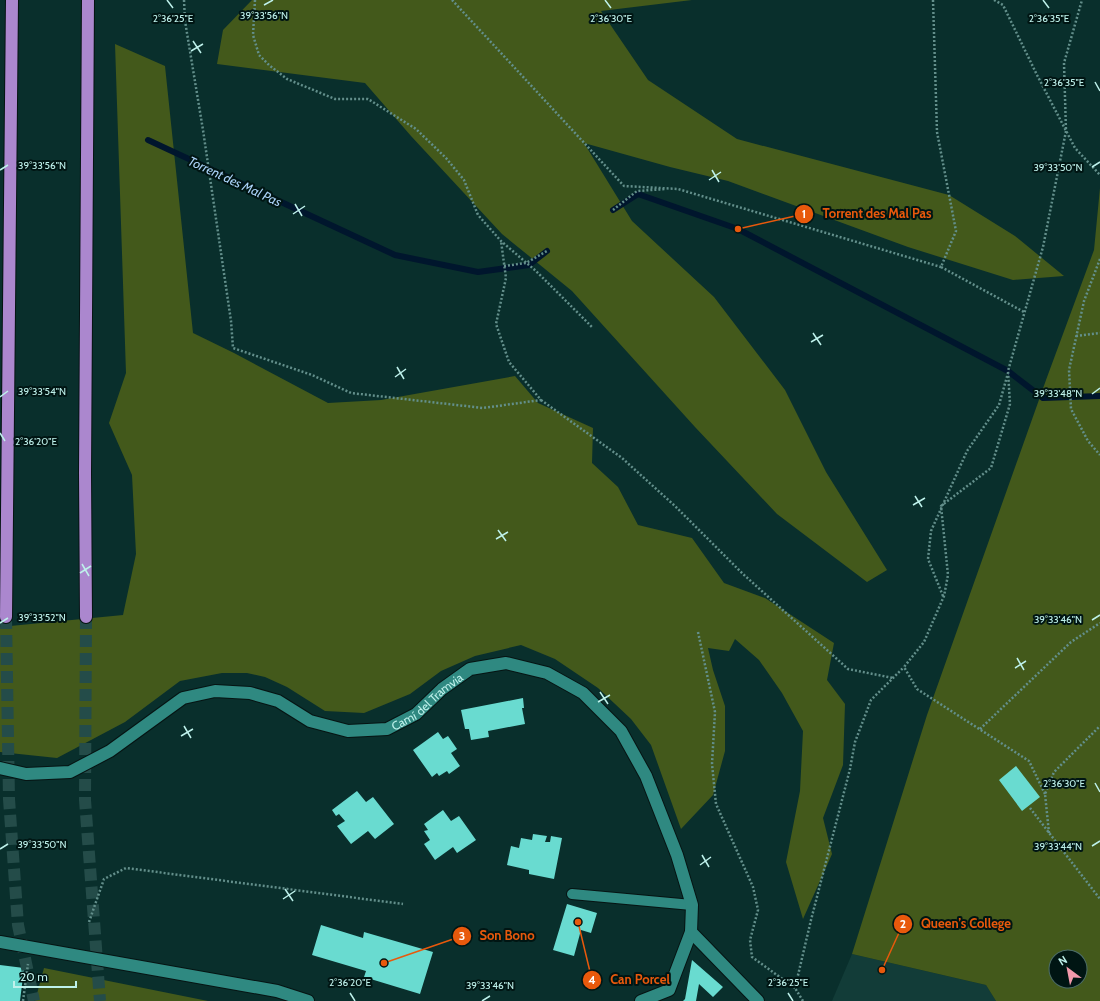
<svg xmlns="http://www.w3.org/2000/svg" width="1100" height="1001" viewBox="0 0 1100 1001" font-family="Cabin,sans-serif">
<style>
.built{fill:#123c38}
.green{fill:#43591b;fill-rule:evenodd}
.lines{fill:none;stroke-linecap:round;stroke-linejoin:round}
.stream{stroke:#00162d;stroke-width:6}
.building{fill:#69dbd0}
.motorway-tunnel{stroke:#244c49;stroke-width:12;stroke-dasharray:12 6;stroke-linecap:butt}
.service-casing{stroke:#061413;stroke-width:12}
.minor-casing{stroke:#061413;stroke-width:14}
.tertiary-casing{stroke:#061413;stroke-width:14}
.motorway-casing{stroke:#061413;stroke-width:14}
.path{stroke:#638f8b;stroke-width:2.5;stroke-dasharray:2 2;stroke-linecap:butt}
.service{stroke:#2f8981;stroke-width:10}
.minor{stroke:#2f8981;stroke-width:12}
.tertiary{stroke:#2f8981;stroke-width:12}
.motorway{stroke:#ab87ce;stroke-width:12}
.ticks{fill:none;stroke:#bef1eb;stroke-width:1.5}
.labels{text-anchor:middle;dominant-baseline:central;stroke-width:4;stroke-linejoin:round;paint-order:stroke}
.street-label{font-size:12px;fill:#bef1eb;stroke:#001513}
.water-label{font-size:13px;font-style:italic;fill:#aad2f8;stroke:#001513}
.ticks-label{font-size:10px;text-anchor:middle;fill:#bef1eb;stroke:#001513;stroke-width:4;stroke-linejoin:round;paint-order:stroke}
.leader{fill:none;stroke:#e8590c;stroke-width:1.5}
.callout-dot{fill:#e8590c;stroke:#001513;stroke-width:1.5}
.mark-label{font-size:12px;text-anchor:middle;font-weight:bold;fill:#fff}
.callout-label{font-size:13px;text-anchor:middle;font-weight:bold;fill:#e8590c;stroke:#001513;stroke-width:4;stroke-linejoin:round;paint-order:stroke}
</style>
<rect width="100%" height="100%" fill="#092f2c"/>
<path class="built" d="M852,954L986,985L996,1001H832Z"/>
<path class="green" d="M252,0H692L601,11L648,80L737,139L949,195L1015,236L1064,276L1013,280L908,247L728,181L670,167L584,143L632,221L714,297L785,390L826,472L887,570L867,582L777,514L695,427L572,291L502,234L411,136L365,83L217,64L223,30Z
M115,44L165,66L193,333L234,353L328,403L381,400L515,376L538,403L593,428L592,463L618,487L638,525L692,538L724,583L765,598L834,643L827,680L845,704L843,765L823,818L832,854L803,919L786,862L800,791L803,731L782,693L759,660L735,639L729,651L708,648L713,670L725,706V751L713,795L681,829L651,745L631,719L598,688L555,659L521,645L475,656L441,671L410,694L364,713L325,711L287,687L265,677L247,673H222L180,681L125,722L57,758L0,752V627L123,615L136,554L132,475L109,423L126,373Z
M1100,188V1001H996L986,985L852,954L927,715L1046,380L1094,250ZM1056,957H1080V981H1056Z
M44,968L208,1001H35Z"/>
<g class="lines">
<path class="stream" d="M148,140L395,255L478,272L529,265L547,251
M613,210L638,194L738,229L1008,371L1043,398L1100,396"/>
</g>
<path class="building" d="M523,698L524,708H522L525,724L488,731L489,737L471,740L469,729H465L461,710Z
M438,732L443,739L448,736L457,749L451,753L460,766L449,774L447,771L439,776L437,773L432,777L413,750Z
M1016,766L1040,797L1022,811L999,780Z
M357,791L366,802L373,797L394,824L375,839L368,831L351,844L337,826L345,821L339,814L336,816L332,810Z
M443,810L451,821L459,816L476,840L457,853L453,847L435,860L424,844L430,840L424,831L428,830L424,824Z
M533,834L547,836L545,842H550L551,836L562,838L554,879L529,874V870L507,865L511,846L519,848L521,838L532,840Z
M567,904L597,913L591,933L581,930L574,956L553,950Z
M321,925L363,938L364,932L433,952L420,994L364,977L366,971L312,955Z
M692,960L723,987L713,997L699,984L696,1001H683L685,999Z
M0,965L24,968L20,1001H0Z"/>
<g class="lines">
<path class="motorway-tunnel" d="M6,617L9,799L18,925L34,1001
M86,617L85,800L100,1001"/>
<defs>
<path id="service" d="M572,894L692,905"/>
<path id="minor" d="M0,942L277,991L308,1001
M641,1001L669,990L691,932"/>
<g id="tertiary">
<path id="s1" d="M0,768L26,774L70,772L110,751L183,698L215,691L250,693L278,701L310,721L348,731L387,729L416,714L442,689L470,669L506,663L547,673L583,693L621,731L646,776L677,855L692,905L691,932L758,1001"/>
</g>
<path id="motorway" d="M6,617L12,0
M86,617L85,473L88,0"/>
</defs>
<use href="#service" class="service-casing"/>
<use href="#minor" class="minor-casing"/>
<use href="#tertiary" class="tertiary-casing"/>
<use href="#motorway" class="motorway-casing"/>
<path class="path" d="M184,0L185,21L203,130L231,321L233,348L312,375L351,393L483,408L541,400L509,362L496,324L506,278L501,241
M255,0L253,35L259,55L269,65L287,79L335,99H368L416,129L446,158L464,180L478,215L501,241L536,271L593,328
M452,0L624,186L678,189L941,267
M933,0L937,132L956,231L941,267L1024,312
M994,0L1003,5L1037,75L1075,148L1100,175
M613,210L637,191L666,189
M1100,259L1084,301L1069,370L1071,409L1088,441L1100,455
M504,266L526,263L547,251
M1076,336L1100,333
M541,400L622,458L675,506L743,574L848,669L893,678
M943,596L928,559L931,531L967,451L999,405L1008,373
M698,632L715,712L712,764L716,804L753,887L758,910L750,940L752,957L795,988
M980,729L1071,642L1100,623
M1045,794L1029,761L917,689L904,667L924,642L944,596L948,575L941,506L991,468L1010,404L1008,371L1043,247L1066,131L1064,63L1082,0
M1030,808L1100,899
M1049,833L1045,794L1054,772L1100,726
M89,922L104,879L126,868L403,904
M23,1001L28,964
M803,1001L795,988L811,920L850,769L855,742L871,700L904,667"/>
<use href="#service" class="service"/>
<use href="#minor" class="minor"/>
<use href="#tertiary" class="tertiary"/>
<use href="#motorway" class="motorway"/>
</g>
<path class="ticks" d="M167,0L173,8M605,0L611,8M1043,0L1049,8M264,5L273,0M193,41L201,53M191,51L203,44M1095,82L1100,91M1092,167L1100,162M0,170L8,165M712,170L719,182M709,180L721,172M295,204L302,216M293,214L305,206M813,333L821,345M811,342L823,335M397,367L404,379M395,377L406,369M1092,394L1100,388M0,397L8,391M0,433L5,441M915,496L922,507M913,505L925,498M498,530L506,541M496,539L508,532M82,564L89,576M80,573L91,566M1092,620L1100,615M0,623L8,618M1017,658L1024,670M1015,668L1026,661M600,692L608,704M598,702L610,695M184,726L191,738M181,736L193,729M1095,783L1100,792M1092,846L1100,841M0,849L8,844M702,855L709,867M700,865L711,857M285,889L293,901M283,899L295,891M350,993L355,1001M788,993L793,1001M482,1001L490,996"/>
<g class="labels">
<g class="street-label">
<text stroke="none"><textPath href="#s1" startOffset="468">Camí del Tramvia</textPath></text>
</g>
<g class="water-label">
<text transform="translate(235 181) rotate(25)">Torrent des Mal Pas</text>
</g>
</g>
<g class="ticks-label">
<text x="264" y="19">39°33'56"N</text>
<text x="1049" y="22">2°36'35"E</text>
<text x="173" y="22">2°36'25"E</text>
<text x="611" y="22">2°36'30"E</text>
<text x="1064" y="86">2°36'35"E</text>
<text x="42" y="169">39°33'56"N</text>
<text x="1058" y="171">39°33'50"N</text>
<text x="42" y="395">39°33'54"N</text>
<text x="1058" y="397">39°33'48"N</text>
<text x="36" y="445">2°36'20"E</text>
<text x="42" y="621">39°33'52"N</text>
<text x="1058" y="623">39°33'46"N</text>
<text x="1064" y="787">2°36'30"E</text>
<text x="42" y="848">39°33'50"N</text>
<text x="1058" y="850">39°33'44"N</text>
<text x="350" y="986">2°36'20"E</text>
<text x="788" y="986">2°36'25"E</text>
<text x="490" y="989">39°33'46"N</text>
</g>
<path class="leader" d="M738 229L804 214M882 970L903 924M384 963L462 936M578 922L592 980"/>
<g class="callout-dot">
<circle cx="738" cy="229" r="4"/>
<circle cx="882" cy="970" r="4"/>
<circle cx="384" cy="963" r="4"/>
<circle cx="578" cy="922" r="4"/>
<circle cx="804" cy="214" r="10"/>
<circle cx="903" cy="924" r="10"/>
<circle cx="462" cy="936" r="10"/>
<circle cx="592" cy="980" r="10"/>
</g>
<g class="mark-label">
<text x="804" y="218">1</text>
<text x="903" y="928">2</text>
<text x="462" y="940">3</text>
<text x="592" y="984">4</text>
</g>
<g class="callout-label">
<text x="877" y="218">Torrent des Mal Pas</text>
<text x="966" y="928">Queen’s College</text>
<text x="507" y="940">Son Bono</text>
<text x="640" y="984">Can Porcel</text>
</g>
<g transform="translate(1068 969) rotate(328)"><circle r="19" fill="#001513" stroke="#4c6d69"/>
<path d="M0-3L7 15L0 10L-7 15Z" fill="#f39aac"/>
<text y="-6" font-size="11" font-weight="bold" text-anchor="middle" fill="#bef1eb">N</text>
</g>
<path d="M14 981v6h62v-6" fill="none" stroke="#bef1eb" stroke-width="2"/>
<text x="20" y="981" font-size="12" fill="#bef1eb" stroke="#001513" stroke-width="3" paint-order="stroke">20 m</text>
</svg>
